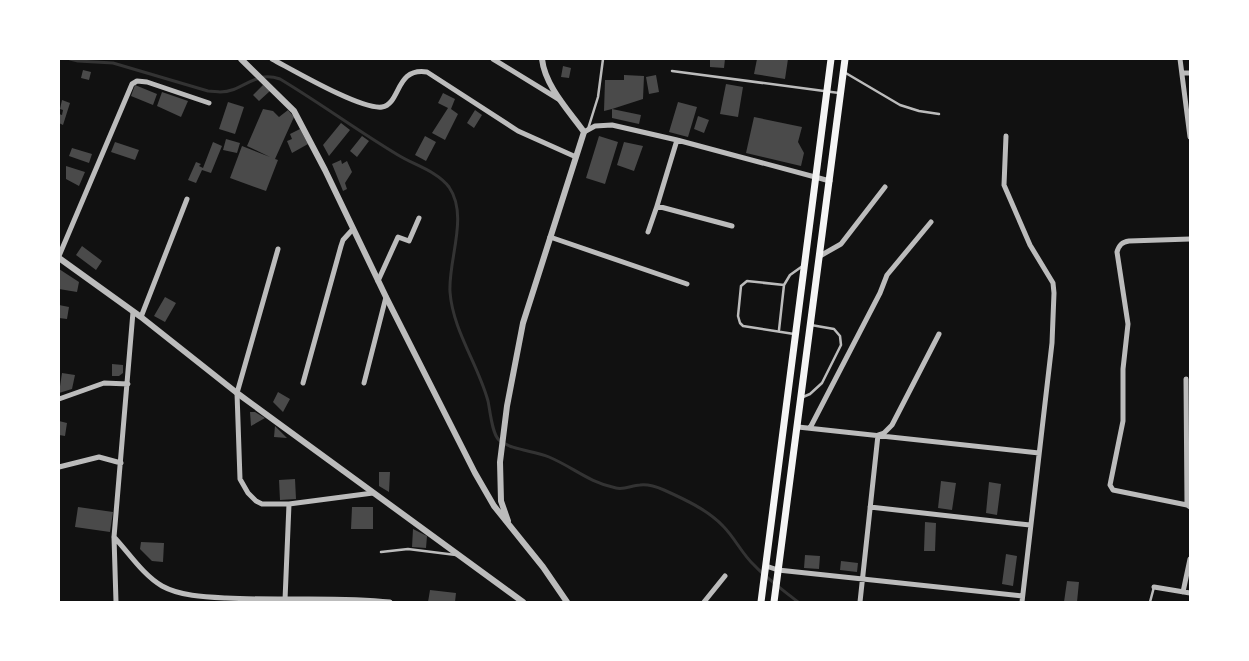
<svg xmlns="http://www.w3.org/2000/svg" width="1249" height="661" viewBox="0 0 1249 661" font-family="'IBM Plex Sans',sans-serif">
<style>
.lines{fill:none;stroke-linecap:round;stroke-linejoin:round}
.stream{stroke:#333;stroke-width:3}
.building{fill:#4a4a4a}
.service{stroke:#bcbcbc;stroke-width:2.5}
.minor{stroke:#bcbcbc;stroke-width:5}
.tertiary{stroke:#bcbcbc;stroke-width:6}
.secondary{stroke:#f5f5f5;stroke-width:7}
</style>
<rect width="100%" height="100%" fill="#111"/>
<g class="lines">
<path class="stream" d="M70,59L78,61L113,63L208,91C212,91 217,92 220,92C244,92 253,70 280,79C320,103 358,131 398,155C414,165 437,171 449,187C469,216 448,260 450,292C453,331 478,364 488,401C490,410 492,434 499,440C513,451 533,450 549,457C573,467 588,482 616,488C625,490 632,485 640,485C647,484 657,487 664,490C684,499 708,510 723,526C735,538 742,554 754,565C767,579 783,590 798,602"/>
</g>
<path class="building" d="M710,59H725L724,68L710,67Z
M757,59H788L785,79L754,74Z
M563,66L571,68L569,78L561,77Z
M83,70L91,72L89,80L81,78Z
M624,75L644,76L643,99L612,109L641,115L639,124L612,118V109L604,111L605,80H624Z
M656,75L659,92L649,94L646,77Z
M726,84L743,87L738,117L720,114Z
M135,85L157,94L153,105L131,96Z
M263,85L270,91L259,101L253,95Z
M162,92L188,101L181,117L157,106Z
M443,93L455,99L451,109L458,114L445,140L432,133L448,108L438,103Z
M62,100L70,103L63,125L59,123V114L62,115L63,110L60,109Z
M228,102L244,107L235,134L219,129Z
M678,102L697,107L688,137L669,132Z
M263,109L273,111L279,117L288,110L294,117L275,159L278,160L266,191L230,178L242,146L270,157L247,146Z
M475,110L482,115L474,128L467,123Z
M698,116L709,120L704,133L694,129Z
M754,117L802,127L798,142L804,153L801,166L746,153Z
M341,123L350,130L329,156L323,145Z
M300,129L308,144L292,153L287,141L292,139L290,134Z
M362,136L369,141L357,157L350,151Z
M425,136L436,142L426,161L415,155Z
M599,136L618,142L605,184L586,178Z
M226,139L240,143L237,153L223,150Z
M115,142L139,150L135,160L111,152Z
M213,142L222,146L211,173L202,170L196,183L188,180L196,162L201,164L199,166L203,168Z
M624,142L643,146L634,171L617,165Z
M72,148L92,154L89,163L69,156Z
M341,160L342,164L347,161L352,172L345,183L347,189L343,191L332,164Z
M66,166L85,172L79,186L66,179Z
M82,246L102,261L96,270L76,255Z
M59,269L79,282L77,292L59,289Z
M165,297L176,303L165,322L154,316Z
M59,305L69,307L67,319L59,318Z
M112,364L123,365V373L119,376H112Z
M62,373L75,375L72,389L59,393Z
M278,392L290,399L283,412L273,402Z
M250,412H255L265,418L251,426Z
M59,421L67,423L65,436L59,435Z
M275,426L287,438L274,437Z
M379,472H390L389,492L379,486Z
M295,479L296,499L280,500L279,480Z
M941,481L956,483L952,510L938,508Z
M989,482L1001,484L997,515L986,513Z
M78,507L113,512L110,532L75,527Z
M352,507H373V529H351Z
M925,522L936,523L935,551H924Z
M413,529L427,536L426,548L412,547Z
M141,542L164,543L163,562L152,561L140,549Z
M1006,554L1017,556L1013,586L1002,584Z
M805,555L820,556L819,569L804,568Z
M841,561L858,563L857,572L840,570Z
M1067,581L1079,582L1077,602H1064Z
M430,590L456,593L455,602H428Z"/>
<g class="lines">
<path class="service" d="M672,71L839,93
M844,72L900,105L919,111L939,114
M588,129L598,97L603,59
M779,330L784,285
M794,334L743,326L740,323L738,316L741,286L747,281L784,285L790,275L804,265
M803,397L810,394L822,383L841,345L840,336L834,329L811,325
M381,552L408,549L456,555
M1150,602L1154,587"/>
<path class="minor" d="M272,59C293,70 361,110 382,107C401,104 395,67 427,72L518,131L576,157
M493,59L560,100
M1180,59L1190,137
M1182,73H1190
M584,132L595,126L612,125L677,140L830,181
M1006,136L1004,185L1030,245L1053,283L1054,293L1052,343L1022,602
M657,206L732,226
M648,232L657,206L677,140
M550,237L687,284
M1190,239L1129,241C1122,242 1119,245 1117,252L1128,324L1123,369V421L1110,485L1113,490L1187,505L1190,507
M278,249L237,393L240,479L248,493L256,501L262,504H289L373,493
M59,256L132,84L137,81L147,82L209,103
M820,256L841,244L885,187
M378,281L398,237L409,241L419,218
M141,317L187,199
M1186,379L1187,505
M303,383L341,246L343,240L353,229
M364,383L386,297
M59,399L104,383L128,384
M798,427L1039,453
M810,428L880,293L887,275L931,222
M59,467L99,457L121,463
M870,507L1030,525
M114,537C129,553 143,575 162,586C180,596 205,597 226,598C280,601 336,596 390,602
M766,566L778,570L1022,596
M1154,587L1190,593
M1183,592L1190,559
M285,600L289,504
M116,602L114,537L133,312
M704,602L725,576
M860,602L878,435L884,433L892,425L939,334"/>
<path class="tertiary" d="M241,59L294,111L325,170L386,297L475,473L494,506L543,567L567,602
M59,258L141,317L237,393L523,602
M508,521L501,501L500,462L507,406L523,323L584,132C569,111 545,86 542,59"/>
<path class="secondary" d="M761,602L831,59
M774,602L845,59"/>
</g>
<rect width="1249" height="661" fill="none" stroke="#ffffff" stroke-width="120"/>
</svg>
